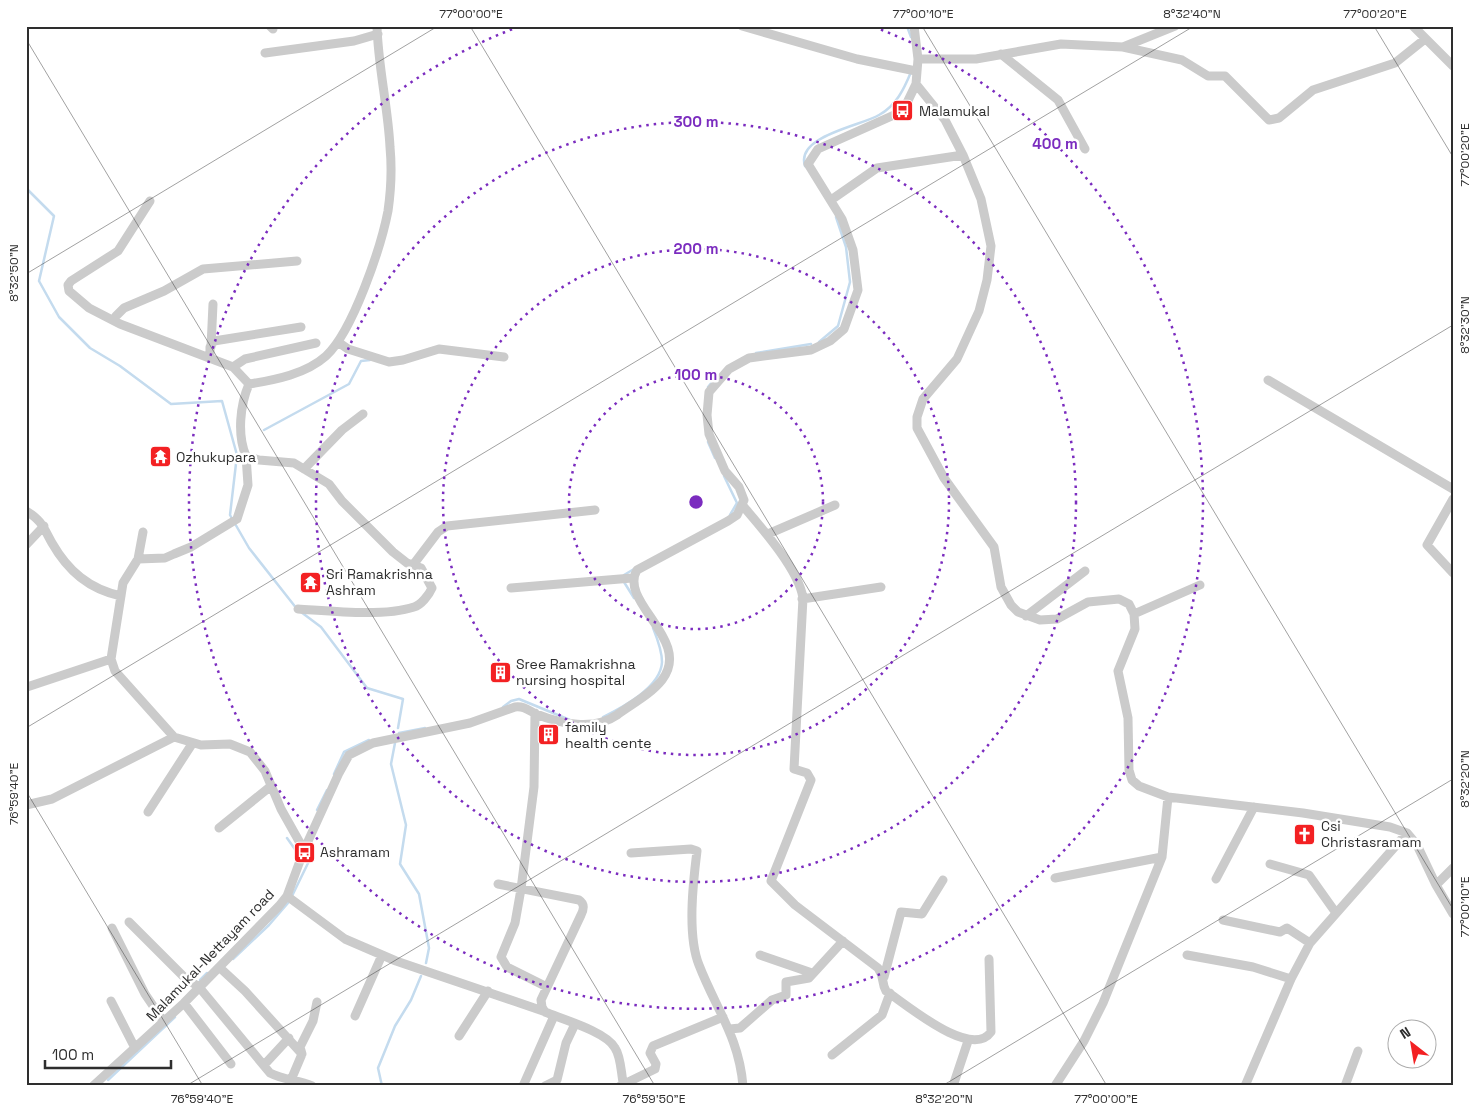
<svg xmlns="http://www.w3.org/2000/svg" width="1479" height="1112" viewBox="0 0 1479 1112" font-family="'Space Grotesk',sans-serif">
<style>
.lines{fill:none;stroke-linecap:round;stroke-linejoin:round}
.stream{stroke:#c4dbee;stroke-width:2.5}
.minor{stroke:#cbcbcb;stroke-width:9}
.ticks{fill:none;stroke:#2e2e2e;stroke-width:1;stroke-opacity:0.45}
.ring{fill:none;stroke:#7b2cbf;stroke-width:2.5;stroke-dasharray:2.5 5}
.labels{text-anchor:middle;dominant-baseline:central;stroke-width:5;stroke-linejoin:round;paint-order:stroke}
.poi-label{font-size:14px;fill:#2e2e2e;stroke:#fff;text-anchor:start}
.street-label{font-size:14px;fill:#2e2e2e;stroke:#fff}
.centre{fill:#7b2cbf;stroke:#fff;stroke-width:2.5}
.ring-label{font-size:15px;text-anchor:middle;font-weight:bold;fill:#7b2cbf;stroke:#fff;stroke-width:5;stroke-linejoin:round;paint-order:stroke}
.neatline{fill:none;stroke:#2e2e2e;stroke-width:2}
.ticks-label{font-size:12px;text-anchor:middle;fill:#2e2e2e}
</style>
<rect width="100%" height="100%" fill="#fff"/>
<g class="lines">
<path class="stream" d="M908,29L911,37
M805,166C795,136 861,126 879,115C896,106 904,89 911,72
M26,188L54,216L39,281L59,317L90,348L120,366L171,404L222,401L237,455L230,515L249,548L297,609
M819,342L838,326L850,282L846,247L836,217
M756,353L811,344
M708,387L717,376
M264,430L349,384L361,361L370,360
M708,442L715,458
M724,476L737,503L730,515
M624,575L634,569
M624,582L634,598
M301,612L321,627L367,688L403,699L398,728
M503,707L511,701L519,699L570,720
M603,717C623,707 661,687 662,662C662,650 657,638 653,628
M399,733L425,728
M395,743L391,764L406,825L400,864L419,894L429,948L426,963
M334,774L344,752L369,740
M317,810L327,790
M287,838L299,855
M292,896L311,857L310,854
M233,959L269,925L288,903
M200,980L207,973
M108,1080L175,1017
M100,1086L103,1084
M382,1086L378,1068L395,1026L411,1000L421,976"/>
<path class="minor" d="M270,26L273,29
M742,26L857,59L916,71
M914,26L918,59L916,84L945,120L963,155L981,199L991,246L987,280L979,311L957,359L923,399L917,417V428L944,478L994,547L1001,587L1011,605L1018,612L1040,620L1057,619L1088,602L1119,599L1129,604L1134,614L1135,629L1118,671L1128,718L1129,770L1132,780L1139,786L1168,797L1303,813L1390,827L1407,833L1417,845L1436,885L1453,914
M1413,26L1453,66
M1123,47L1182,60L1208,76H1225L1269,120L1279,118L1313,90L1395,63L1425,39
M265,53L354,41L378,34
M1001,54L1058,100L1085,149
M918,59H976L1061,44L1123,47L1175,26
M831,200L877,168L963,155
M150,201L118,251L71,281L68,285L69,291L89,308L120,324L233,367L249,384C240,405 237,435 246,456
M115,321L116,316L124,308L164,291L203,269L297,261
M338,342L348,349L389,362L403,360L439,349L504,357
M211,347L213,304
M210,358V347L214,341L301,327
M233,367L245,359L316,343
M1268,380L1453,489
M249,384C275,380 306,374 326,356C353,331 381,247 388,211C391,190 392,168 390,147C388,107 378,66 377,26
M304,469L342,430L363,414
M1453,499L1427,545L1453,573
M743,506C761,527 799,570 803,598L794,769L807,773L811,780L771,881L795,905L878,968C885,978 881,983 886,991C906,1004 971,1060 991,1032L989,959
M26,511C42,520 44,529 52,543C68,571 89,589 121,596
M768,534L835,505
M26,545L44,526
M138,559L143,532
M413,565L438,532L447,526L595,510
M511,588L632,578
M802,599L881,587
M298,609C330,611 384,617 414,607C421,605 429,595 432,588L421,568L407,563L393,552L342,501L329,484L294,463L259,460L246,456L248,485L237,519L191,547L174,554L165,558L138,559L123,583L111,659L115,671L174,737L201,745L230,744L250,752L265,771L281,809L304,850
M1134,614L1200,585
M1026,616L1085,571
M27,687L111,659
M535,713L534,787L521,889L515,923L501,957L507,967L547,987
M26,805L52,799L174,737
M148,812L192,744
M219,828L271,786
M631,853L691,849L697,851C693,883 687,935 699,965C716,1009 739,1037 743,1086
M1270,864L1309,875L1336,913
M1055,878L1162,857
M1216,879L1254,807
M498,884L579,900C585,904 584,909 581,915L541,1000L542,1007L545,1012C562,1019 607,1032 615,1048C621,1057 621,1072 623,1082
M1436,885L1453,868
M287,896L345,939L396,961L543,1011
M1223,920L1280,932L1287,928L1310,943
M129,922L184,977L199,987L270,1073C284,1080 298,1080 312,1086
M112,928L145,994L164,1022
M760,955L812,973
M1187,955L1253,967L1291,979L1310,943L1407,833
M219,967L245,991L302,1054
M884,977L901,912L922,914L943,880
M111,1001L135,1048
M184,1003L231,1064
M355,1016L382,955
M730,1029L740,1028L772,1000L786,995V982L809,978L843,941
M459,1036L488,991
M832,1055L882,1015L890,993
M264,1065L289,1038
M291,1080L302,1054L300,1047L313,1021L317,1002
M93,1086L184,1003L279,906L287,896L304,850L339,773L349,755L373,743L470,723L515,707C524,706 528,710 536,714C561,724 594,731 617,715C632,704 651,694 662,680C693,640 618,602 637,570L728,521L737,515L744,500L739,487L725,471L709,434L707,415L709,392L729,369L749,358L811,350L830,341L844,329L858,290L853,250L842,219L808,164L818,149L903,111L916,84
M523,1086L554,1016
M545,1086L557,1080L566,1043L575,1024
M620,1086L655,1069L656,1064L650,1053L653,1046L723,1017
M953,1086L968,1041
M1055,1086L1084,1041L1103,1003L1162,857L1168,797
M1245,1086L1291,979
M1345,1086L1358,1051"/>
</g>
<path class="ticks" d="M470,26L1107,1086M922,26L1453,909M1374,26L1453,157M26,39L655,1086M26,274L438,26M26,728L1194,26M26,791L203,1086M186,1086L1453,325M942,1086L1453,779"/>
<g class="ring">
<circle cx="696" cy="502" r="127"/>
<circle cx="696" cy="502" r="253"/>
<circle cx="696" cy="502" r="380"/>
<path d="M874 27A507 507 0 1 1 518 27"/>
</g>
<defs>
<symbol id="bus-square" viewBox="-11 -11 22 22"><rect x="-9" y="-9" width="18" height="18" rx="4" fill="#f32123" stroke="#fff"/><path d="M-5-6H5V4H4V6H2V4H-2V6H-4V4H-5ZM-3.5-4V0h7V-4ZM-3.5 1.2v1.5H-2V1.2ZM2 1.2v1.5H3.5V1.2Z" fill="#fff"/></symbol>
<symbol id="temple-square" viewBox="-11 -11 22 22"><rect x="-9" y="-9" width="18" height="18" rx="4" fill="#f32123" stroke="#fff"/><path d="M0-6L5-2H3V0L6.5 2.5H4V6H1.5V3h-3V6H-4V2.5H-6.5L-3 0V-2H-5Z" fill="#fff"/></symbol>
<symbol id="building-square" viewBox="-11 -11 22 22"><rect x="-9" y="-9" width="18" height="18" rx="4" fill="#f32123" stroke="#fff"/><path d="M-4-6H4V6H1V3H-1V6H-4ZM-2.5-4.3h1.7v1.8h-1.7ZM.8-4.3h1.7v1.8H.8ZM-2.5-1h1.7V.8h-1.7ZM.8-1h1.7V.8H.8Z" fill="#fff"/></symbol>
<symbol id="church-square" viewBox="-11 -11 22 22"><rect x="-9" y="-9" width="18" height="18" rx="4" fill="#f32123" stroke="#fff"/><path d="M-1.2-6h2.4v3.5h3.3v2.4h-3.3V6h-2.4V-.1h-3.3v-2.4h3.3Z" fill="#fff"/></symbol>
</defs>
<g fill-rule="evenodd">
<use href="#bus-square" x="890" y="98" width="25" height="25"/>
<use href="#temple-square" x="148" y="444" width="25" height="25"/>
<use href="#temple-square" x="298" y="570" width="25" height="25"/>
<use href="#building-square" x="488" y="660" width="25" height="25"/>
<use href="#building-square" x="536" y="722" width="25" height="25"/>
<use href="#church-square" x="1292" y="822" width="25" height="25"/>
<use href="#bus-square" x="292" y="840" width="25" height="25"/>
</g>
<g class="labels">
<g class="poi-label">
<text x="919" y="111">Malamukal</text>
<text x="176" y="457">Ozhukupara</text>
<text x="326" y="574">Sri Ramakrishna<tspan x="326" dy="16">Ashram</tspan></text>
<text x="516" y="664">Sree Ramakrishna<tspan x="516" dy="16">nursing hospital</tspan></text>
<text x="565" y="727">family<tspan x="565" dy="16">health cente</tspan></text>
<text x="1321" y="826">Csi<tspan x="1321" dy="16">Christasramam</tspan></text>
<text x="320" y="852">Ashramam</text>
</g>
<g class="street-label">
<text transform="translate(210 955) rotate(-46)">Malamukal-Nettayam road</text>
</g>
</g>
<circle cx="696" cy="502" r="8" class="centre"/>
<g class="ring-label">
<text x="696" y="127">300 m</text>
<text x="1055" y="149">400 m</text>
<text x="696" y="254">200 m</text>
<text x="696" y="380">100 m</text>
</g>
<rect width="1479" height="1112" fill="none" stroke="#ffffff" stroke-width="55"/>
<g transform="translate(1412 1044) rotate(329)"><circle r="24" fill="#ffffff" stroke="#ababab"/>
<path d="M0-4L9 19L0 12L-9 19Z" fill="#f32123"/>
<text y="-8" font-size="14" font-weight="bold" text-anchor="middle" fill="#2e2e2e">N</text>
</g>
<path d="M45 1060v8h126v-8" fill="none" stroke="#2e2e2e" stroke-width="2.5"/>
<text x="52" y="1060" font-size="15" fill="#2e2e2e" stroke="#ffffff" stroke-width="4" paint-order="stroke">100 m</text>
<rect x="28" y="28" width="1424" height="1056" class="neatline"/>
<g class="ticks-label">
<text x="471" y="18">77°00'00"E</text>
<text x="923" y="18">77°00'10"E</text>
<text x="1192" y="18">8°32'40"N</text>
<text x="1375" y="18">77°00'20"E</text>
<text transform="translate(1465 155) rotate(-90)" y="4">77°00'20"E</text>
<text transform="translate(14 273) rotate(-90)" y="4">8°32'50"N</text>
<text transform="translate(1465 325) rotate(-90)" y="4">8°32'30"N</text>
<text transform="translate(1465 779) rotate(-90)" y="4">8°32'20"N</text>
<text transform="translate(14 794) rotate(-90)" y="4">76°59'40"E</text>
<text transform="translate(1465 907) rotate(-90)" y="4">77°00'10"E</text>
<text x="202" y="1103">76°59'40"E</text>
<text x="654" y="1103">76°59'50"E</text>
<text x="944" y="1103">8°32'20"N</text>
<text x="1106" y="1103">77°00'00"E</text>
</g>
</svg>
